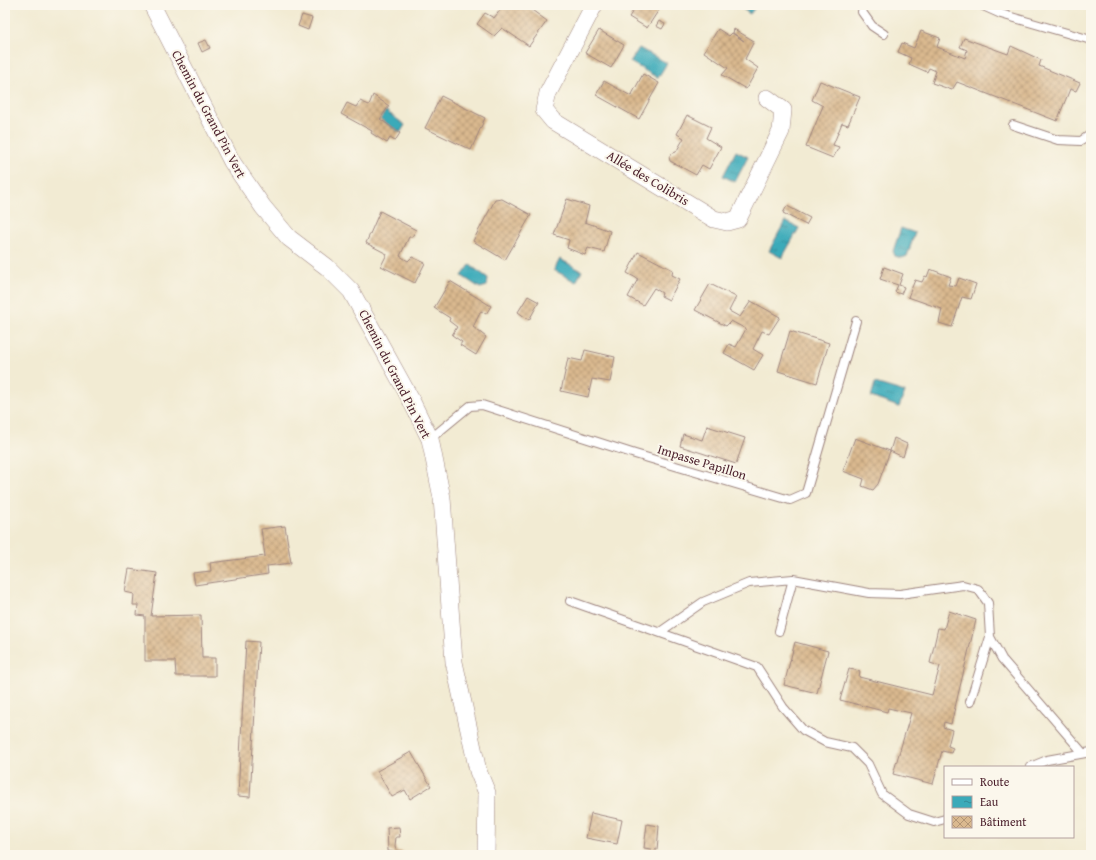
<svg xmlns="http://www.w3.org/2000/svg" width="1096" height="860" viewBox="0 0 1096 860" font-family="'Gentium Book Plus',serif">
<style>
.water{fill:url(#water-ripples);stroke:#426472}
.building{fill:url(#building-cross-hatch)}
.lines{fill:none;stroke-linecap:round;stroke-linejoin:round}
.service-casing{stroke:#9e857f;stroke-width:10}
.minor-casing{stroke:#9e857f;stroke-width:18}
.service{stroke:#fff;stroke-width:8}
.minor{stroke:#fff;stroke-width:17}
.labels{text-anchor:middle;dominant-baseline:central;stroke-width:4;stroke-linejoin:round;paint-order:stroke}
.street-label{font-size:13px;fill:#4a1f2b;stroke:#fbf7ec}
</style>
<defs>
<pattern id="water-ripples" width="26" height="14" patternUnits="userSpaceOnUse"><rect width="26" height="14" fill="#3baab9"/><path d="M2 4q2-2 4 0t4 0M15 11q2-2 4 0t4 0" fill="none" stroke="#348a97"/></pattern>
<pattern id="building-cross-hatch" width="8" height="8" patternUnits="userSpaceOnUse"><rect width="8" height="8" fill="#dab98f"/><path d="M0 0l8 8M0 8l8-8" fill="none" stroke="#b39675"/></pattern>
</defs>
<rect width="100%" height="100%" fill="#fbf7ec"/>
<filter id="ink" filterUnits="userSpaceOnUse"><feTurbulence type="fractalNoise" baseFrequency=".025" numOctaves="2"/><feDisplacementMap in="SourceGraphic" scale="8" xChannelSelector="R" yChannelSelector="G"/><feConvolveMatrix kernelMatrix="1 2 1 2 8 2 1 2 1" color-interpolation-filters="sRGB"/></filter>
<filter id="wash" filterUnits="userSpaceOnUse"><feTurbulence type="fractalNoise" baseFrequency=".012" numOctaves="4" result="noise"/><feDisplacementMap in="SourceGraphic" scale="16" xChannelSelector="R" yChannelSelector="G"/><feGaussianBlur stdDeviation="0.9" result="paint"/><feColorMatrix in="noise" values="0 0 0 0 0 0 0 0 0 0 0 0 0 0 0 0 0 1.4 0 .05"/><feComposite in="paint" operator="in"/></filter>
<g filter="url(#wash)">
<rect width="100%" height="100%" fill="#f2ebd3"/>
<path class="water" d="M737,5H757L750,14Z
M639,48L667,63L658,78L630,62Z
M386,111L405,125L400,133L380,119Z
M736,151L748,157L735,182L723,176Z
M785,221L799,228L782,258L769,251Z
M901,228L915,233L907,256L902,258L895,256L893,251Z
M560,259L582,271L576,282L554,270Z
M470,265L488,278L487,286L480,288L462,276Z
M875,383L905,392L899,407L871,397Z"/>
<g id="blocks">
<path class="building" d="M504,5H525L547,21L529,46L502,28L494,36L477,24L485,13L494,18Z
M637,5H662L647,28L629,17Z
M302,15L312,18L308,30L298,26Z
M659,21L665,24L662,29L656,26Z
M718,29L729,36L732,33L744,41L733,33L734,29L754,41L745,59L758,68L746,89L722,75L728,68L704,52Z
M599,30L624,45L611,68L585,53Z
M921,31L940,38L937,47L965,58L967,50L960,47L964,38L1008,54L1011,46L1041,60L1039,66L1080,83L1076,91L1070,89L1057,121L957,82L952,90L932,83L936,71L929,68L927,72L909,64L911,58L898,52L902,43L914,48Z
M206,40L210,48L202,52L198,43Z
M643,74L659,83L639,119L596,95L604,81L631,96Z
M820,81L860,97L848,125L842,123L833,145L839,147L833,158L806,147L823,106L812,100Z
M373,95L389,106L380,119L400,133L395,141L390,138L387,143L371,133L372,131L341,114L347,103L356,107L360,101L369,105Z
M441,96L485,118L471,150L425,128Z
M687,115L711,127L706,138L721,147L709,169L702,165L696,175L670,161L669,157L671,154L676,152L684,138L677,134Z
M502,199L531,215L505,260L473,241L495,200Z
M567,199L589,206L585,222L610,231L604,252L588,248L585,255L567,248L569,240L554,235Z
M787,206L810,218L806,225L783,213Z
M380,211L416,230L412,237H409L400,256L408,261L412,257L425,263L415,283L381,266L387,254L366,243Z
M638,252L673,270L672,275L680,279L669,300L661,296L662,293L654,288L643,305L628,297L638,279L627,273Z
M884,267L903,274L899,285L904,287L901,294L895,292L898,285L880,279Z
M930,269L951,277L948,285L956,286L959,278L976,284L971,299L962,297L952,327L939,323L942,309L908,297L915,280L922,282L925,276L927,277Z
M450,281L491,306L486,314L481,311L473,327L486,337L476,355L460,345L462,342L452,335L457,327L449,321L450,318L434,308Z
M710,284L736,297L729,311L740,317L751,301L780,317L769,334L762,331L753,349L763,355L754,370L724,353L729,344L736,347L746,329L731,321L726,326L695,310Z
M528,296L539,302L529,320L518,312Z
M790,331L829,343L817,383L778,371Z
M585,350L615,357L610,382L592,379L588,397L561,391L568,358L582,361Z
M707,426L745,438L736,464L680,446L683,434L702,440Z
M855,438L890,451L894,438L907,444L903,457L890,451L878,484L873,490L862,486L864,479L843,471Z
M285,526L291,563L267,566L268,574L195,585L193,573L211,571L210,563L265,556L261,529Z
M129,569L157,573L151,616L201,615L202,658H215V676H176L175,661H145V616L137,615L138,605H133L134,594L125,592Z
M949,611L976,620L951,724L944,722L943,727L952,730L948,746L953,748L951,753L942,751L933,784L893,774L911,713L888,708L887,712L840,700L849,669L860,671L859,677L932,695L940,666L930,663L938,628L944,629Z
M246,641L259,642L250,797L238,796Z
M795,642L828,651L817,693L784,685Z
M411,752L431,786L410,799L405,790L392,797L377,771Z
M591,813L622,820L617,844L586,838Z
M647,824L659,826L657,850L644,848Z
M399,827L400,837H396L395,846L397,851H403V855H393V852L388,851L387,828Z"/>
</g>
</g>
<g filter="url(#ink)">
<use href="#blocks" fill-opacity="0" stroke="#9e857f" stroke-width="1"/>
<g class="lines">
<defs>
<path id="service" d="M863,5L862,12L872,26L884,34
M981,5L1001,14L1091,40
M1013,125L1058,140L1081,141L1091,134
M430,439L470,406L482,405L635,454L790,500L806,493L856,321
M570,601L757,667L783,707L803,730L825,742L852,748L868,764L882,794L909,814L934,822L945,819
M779,631L793,579
M660,632L703,602L749,583L793,579L869,593L900,594L963,585L978,589L988,603L990,637L1002,659L1083,753
M970,702L990,637
M1030,767L1047,760L1091,752"/>
<path id="minor" d="M152,5L232,162L263,207L289,238L327,267L351,291L410,398L430,439L442,498L454,662L478,771L487,793L486,855
M594,5L548,93L544,110L553,121L714,219L727,222L738,219L781,131L783,110L767,98"/>
</defs>
<use href="#service" class="service-casing"/>
<use href="#minor" class="minor-casing"/>
<use href="#service" class="service"/>
<use href="#minor" class="minor"/>
</g>
</g>
<g class="labels">
<g class="street-label">
<text transform="translate(209 114) rotate(62)">Chemin du Grand Pin Vert</text>
<text transform="translate(648 178) rotate(31)">Allée des Colibris</text>
<text transform="translate(395 374) rotate(63)">Chemin du Grand Pin Vert</text>
<text transform="translate(702 462) rotate(17)">Impasse Papillon</text>
</g>
</g>
<rect width="1096" height="860" fill="none" stroke="#fbf7ec" stroke-width="20"/>
<rect x="944" y="766" width="130" height="72" fill="#fbf7ec" stroke="#b4a19f"/>
<rect x="952" y="779" width="20" height="6" fill="#ffffff" stroke="#b4a19f"/>
<text x="980" y="786" font-size="12" fill="#4a1f2b">Route</text>
<rect x="952" y="796" width="20" height="12" fill="url(#water-ripples)" stroke="#b4a19f"/>
<text x="980" y="806" font-size="12" fill="#4a1f2b">Eau</text>
<rect x="952" y="816" width="20" height="12" fill="url(#building-cross-hatch)" stroke="#b4a19f"/>
<text x="980" y="826" font-size="12" fill="#4a1f2b">Bâtiment</text>
</svg>
